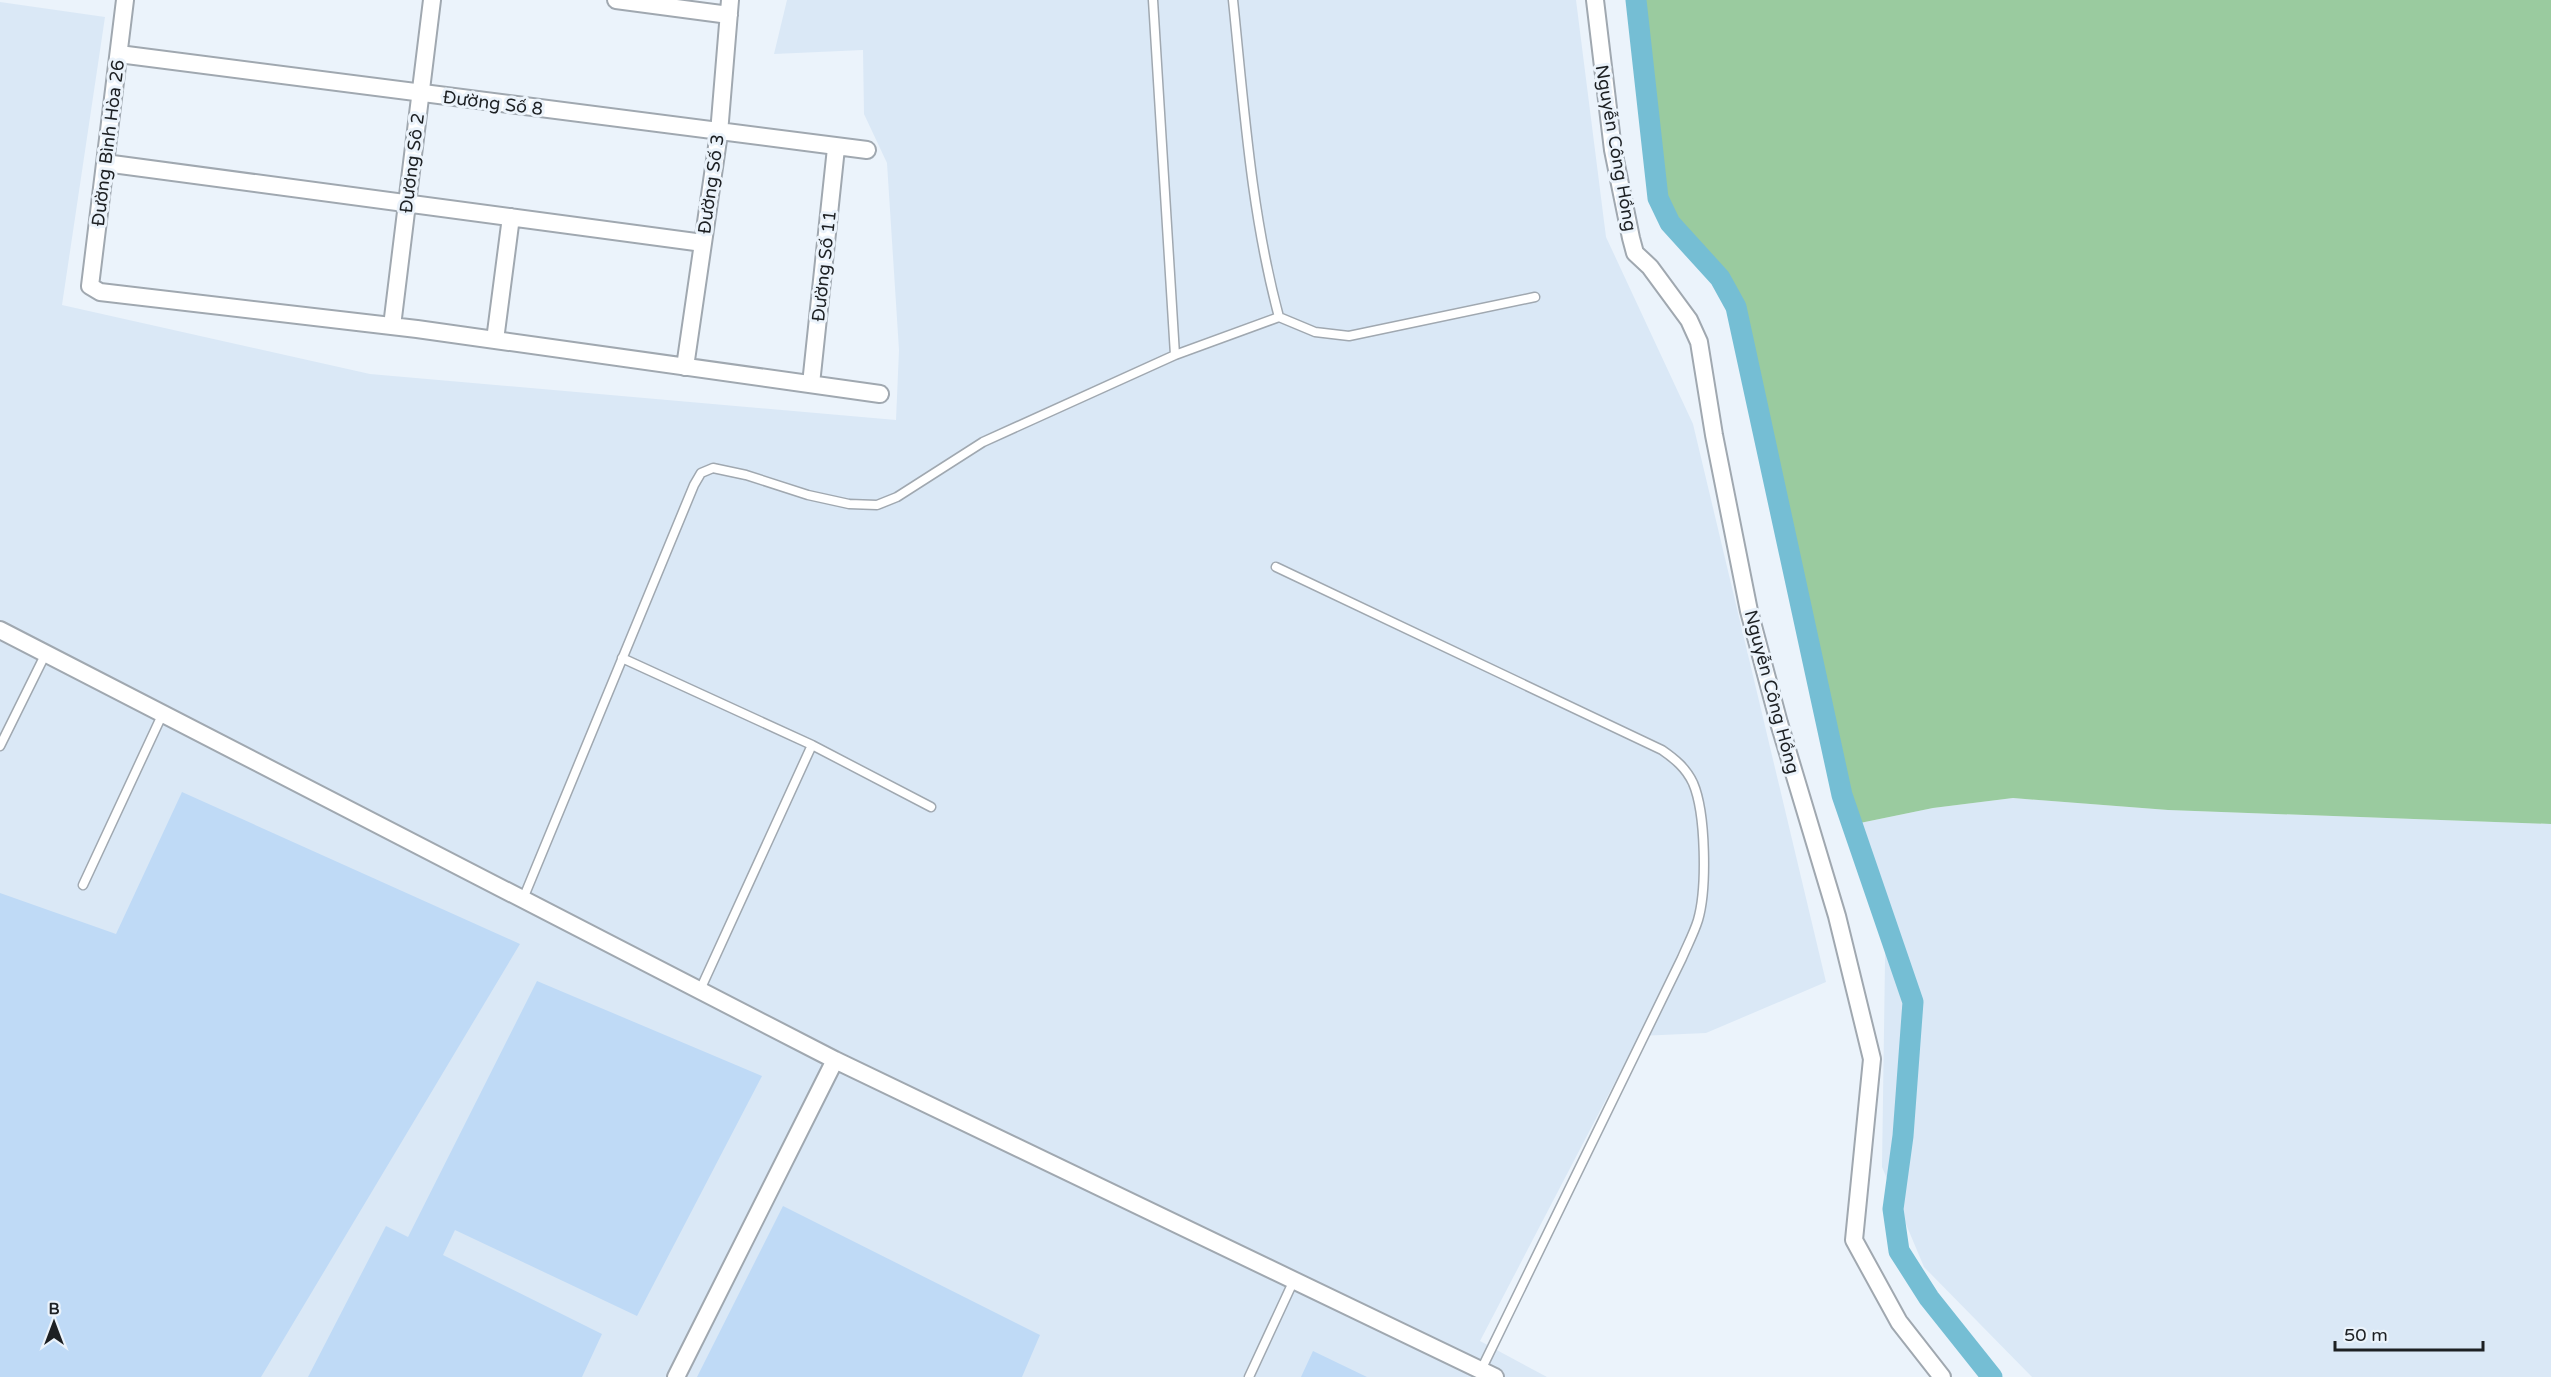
<svg xmlns="http://www.w3.org/2000/svg" width="2551" height="1377" viewBox="0 0 2551 1377" font-family="'Varela Round',sans-serif">
<style>
.built{fill:#dae8f6}
.forest{fill:#9acb9f}
.lines{fill:none;stroke-linecap:round;stroke-linejoin:round}
.canal{stroke:#75bed4;stroke-width:21}
.building{fill:#bfdaf6}
.service-casing{stroke:#a0a8b0;stroke-width:11}
.minor-casing{stroke:#a0a8b0;stroke-width:20}
.service{stroke:#fff;stroke-width:8}
.minor{stroke:#fff;stroke-width:16}
.labels{text-anchor:middle;dominant-baseline:central;stroke-width:6;stroke-linejoin:round;paint-order:stroke}
.street-label{font-size:18px;fill:#1d2023;stroke:#ebf3fb}
</style>
<rect width="100%" height="100%" fill="#ebf3fb"/>
<path class="built" d="M787,0H1576L1606,237L1693,424L1826,982L1706,1033L1639,1036L1480,1341L1547,1377H0V2L105,17L62,305L370,374L896,420L899,350L887,163L864,114L863,50L774,54Z
M2013,798L2168,810L2551,824V1377H2032L1924,1267L1882,1167L1886,894L1860,823L1933,808Z"/>
<path class="forest" d="M1642,0H2551V824L2168,810L2013,798L1933,808L1860,823L1819,675L1741,301C1725,262 1689,242 1671,205C1659,181 1658,150 1655,124C1651,82 1647,41 1642,0Z"/>
<g class="lines">
<path class="canal" d="M1636,0L1658,198L1670,223L1720,278L1736,307L1842,795L1913,1002L1903,1136L1893,1209L1899,1251L1929,1298L1992,1377"/>
</g>
<path class="building" d="M182,792L520,944L261,1377H0V893L116,934Z
M537,981L762,1076L637,1316L455,1230L443,1255L602,1334L582,1377H308L386,1226L408,1237Z
M783,1206L1040,1335L1022,1377H697Z
M1313,1351L1367,1377H1301Z"/>
<g class="lines">
<defs>
<path id="service" d="M1153,0L1175,355
M1233,0C1244,106 1251,213 1279,317L1315,332L1349,336L1535,297
M1276,567L1662,750C1675,759 1686,768 1693,783C1706,813 1707,889 1698,920C1694,933 1687,946 1682,958L1481,1370
M622,658L812,745L931,807
M0,746L46,653
M83,885L163,713
M523,899L694,485L701,473L713,468L746,475L808,495L849,504L877,505L897,497L983,442L1175,355L1279,317
M700,990L812,745
M1249,1377L1294,1280"/>
<path id="minor" d="M125,0L90,286L100,292L417,329L880,394
M616,0L729,15
M1595,0L1613,150L1631,238L1635,253L1650,267L1689,320L1699,342L1714,435L1749,611L1779,723L1837,916L1872,1059L1854,1240L1899,1322L1942,1377
M119,54L867,150
M105,163L703,243
M392,326L432,0
M495,340L511,217
M685,367L719,133L730,0
M811,384L836,148
M0,630L835,1060L1495,1377
M676,1377L835,1060"/>
</defs>
<use href="#service" class="service-casing"/>
<use href="#minor" class="minor-casing"/>
<use href="#service" class="service"/>
<use href="#minor" class="minor"/>
</g>
<g class="labels">
<g class="street-label">
<text transform="translate(493 103) rotate(7)">Đường Số 8</text>
<text transform="translate(108 143) rotate(-83)">Đường Bình Hòa 26</text>
<text transform="translate(1616 148) rotate(80)">Nguyễn Công Hồng</text>
<text transform="translate(412 163) rotate(-83)">Đương Sô 2</text>
<text transform="translate(711 184) rotate(-82)">Đường Số 3</text>
<text transform="translate(824 266) rotate(-84)">Đường Số 11</text>
<text transform="translate(1772 692) rotate(75)">Nguyễn Công Hồng</text>
</g>
</g>
<g transform="translate(54 1323)" stroke="#ebf3fb" stroke-width="4.5" paint-order="stroke">
<path d="M0-4.5L10 22L0 15L-10 22Z" fill="#1d2023"/>
<text y="-9" font-size="16" font-weight="bold" text-anchor="middle" fill="#1d2023">B</text>
</g>
<path d="M2335 1341v9h148v-9" fill="none" stroke="#1d2023" stroke-width="3"/>
<text x="2344" y="1341" font-size="18" fill="#1d2023" stroke="#ebf3fb" stroke-width="4.5" paint-order="stroke">50 m</text>
</svg>
